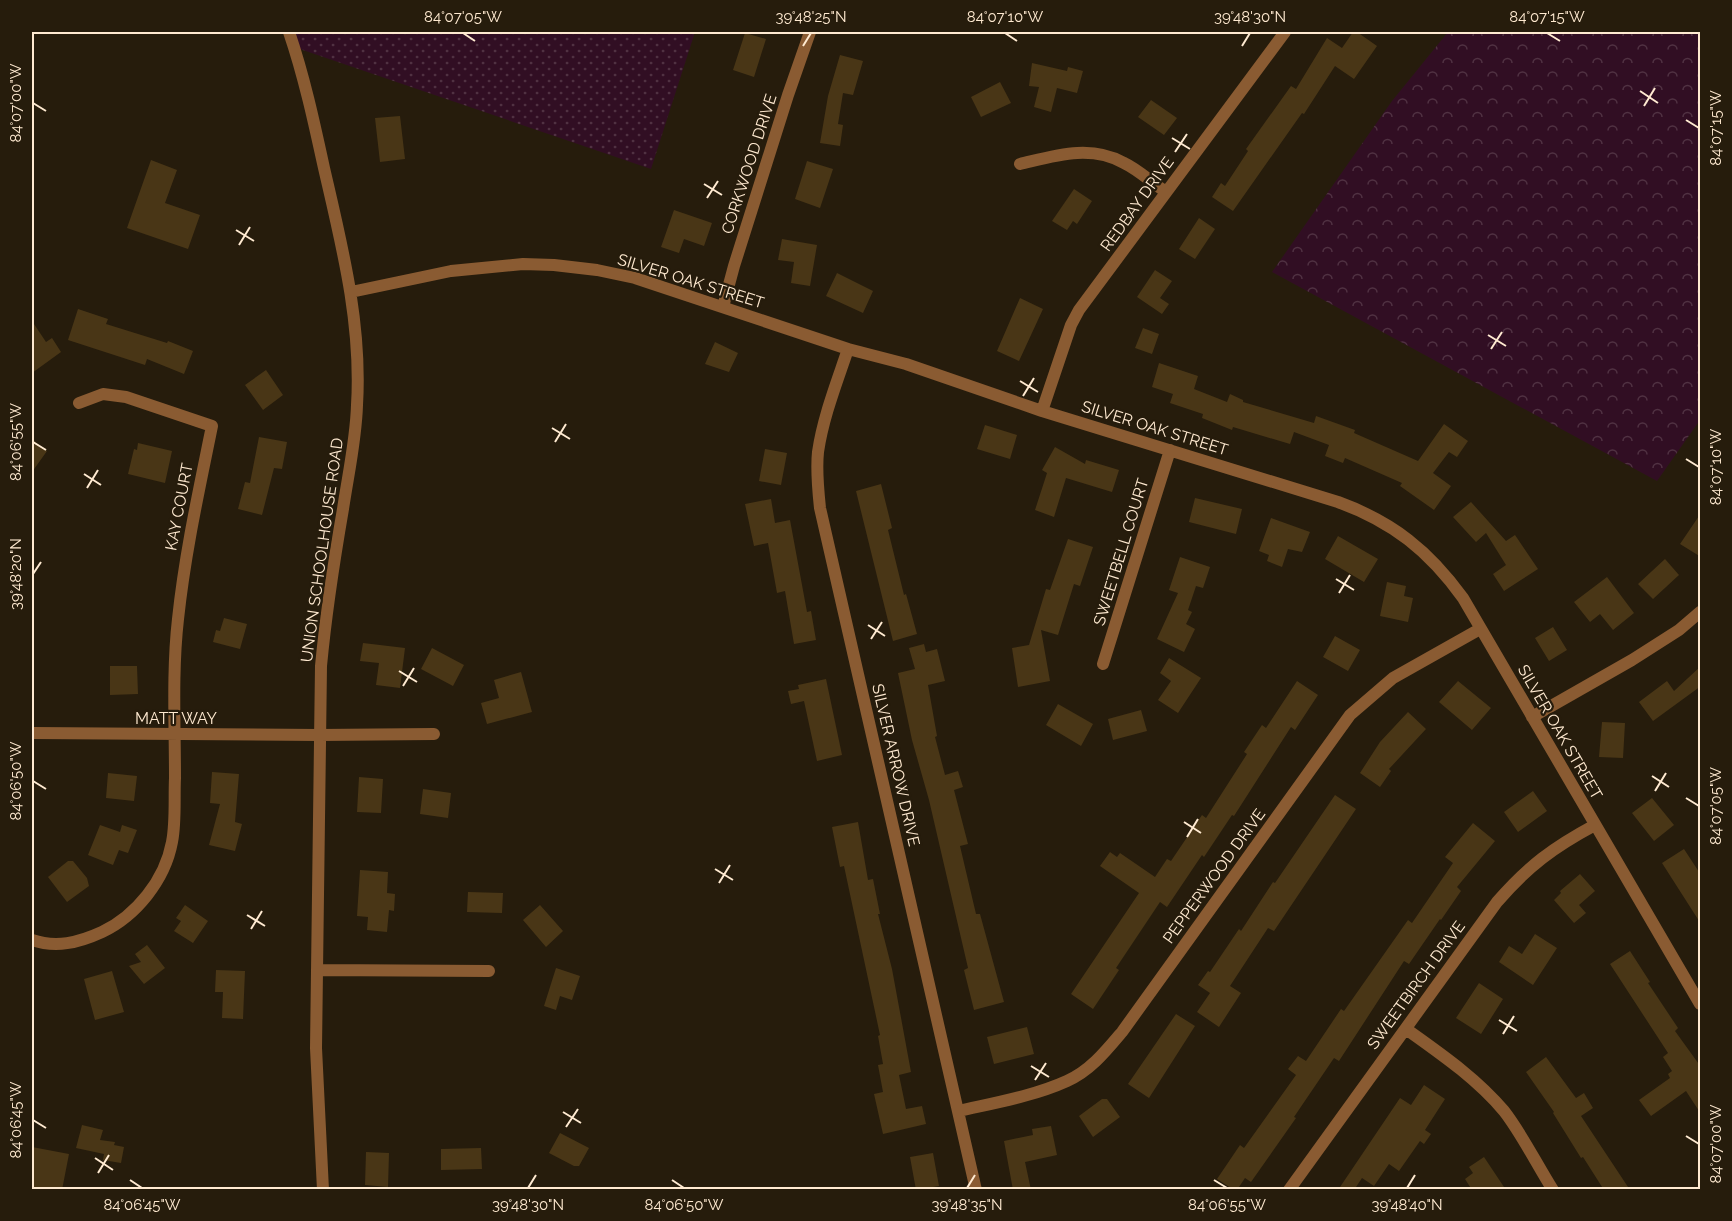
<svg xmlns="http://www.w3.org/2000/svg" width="1732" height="1221" viewBox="0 0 1732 1221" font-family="Raleway,sans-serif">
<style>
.forest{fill:url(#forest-crowns)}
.park{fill:url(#park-dots)}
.building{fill:#493616}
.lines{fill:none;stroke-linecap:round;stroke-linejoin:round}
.street{stroke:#8a5b32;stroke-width:12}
.ticks{fill:none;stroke:#ffead1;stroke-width:2}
.labels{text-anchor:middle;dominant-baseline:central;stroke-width:4.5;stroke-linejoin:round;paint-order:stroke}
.street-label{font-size:16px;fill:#ffead1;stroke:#261c0c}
.neatline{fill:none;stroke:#ffead1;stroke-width:2}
.ticks-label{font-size:15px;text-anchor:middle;fill:#ffead1}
</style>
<defs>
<pattern id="forest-crowns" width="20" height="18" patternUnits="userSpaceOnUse" patternTransform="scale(1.5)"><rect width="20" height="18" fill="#310e23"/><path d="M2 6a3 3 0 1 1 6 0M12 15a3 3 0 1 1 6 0" fill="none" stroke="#503142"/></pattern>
<pattern id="park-dots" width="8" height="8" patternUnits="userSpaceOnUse" patternTransform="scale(1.5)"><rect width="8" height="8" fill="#310e23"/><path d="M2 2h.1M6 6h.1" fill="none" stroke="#503142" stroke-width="1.8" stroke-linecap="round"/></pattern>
</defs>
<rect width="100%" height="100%" fill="#261c0c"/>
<path class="forest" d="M1448,32H1700V420L1657,481L1272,272L1392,101Z"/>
<path class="park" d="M289,32H695L651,169L294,47Z"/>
<path class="building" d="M1353,32H1357L1377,46L1354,79L1335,66L1304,114L1302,113L1233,211L1212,197L1221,183L1225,186L1248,151L1246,149L1291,86L1296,89L1327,38L1342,48Z
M745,33L766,39L754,77L733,70Z
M840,55L863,61L853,95L843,93L838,124L843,125L840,146L820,143L828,96Z
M1032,63L1067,71L1068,67L1083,71L1077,93L1057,88L1051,112L1034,107L1039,87L1029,86Z
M1000,82L1011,103L981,117L971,97Z
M1151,100L1177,118L1164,135L1138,117Z
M400,116L405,159L380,162L375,118Z
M151,160L177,170L165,203L200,215L188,249L127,228Z
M807,161L833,169L820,208L795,199Z
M1074,189L1092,201L1077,224L1073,221L1067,230L1052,221Z
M674,210L712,223L704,246L684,239L679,253L661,247Z
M1199,218L1215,229L1195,259L1179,249Z
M782,239L817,245L810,286L791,283L794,262L778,260Z
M1155,270L1172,281L1160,298L1169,304L1162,314L1137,297Z
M837,273L873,291L863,313L826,296Z
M1020,298L1043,309L1019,361L997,351Z
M78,309L108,319L106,324L167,343L168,341L193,351L184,374L147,359L145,365L68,340Z
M32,321L46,342L52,338L61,352L32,373Z
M1143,328L1159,334L1152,354L1135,348Z
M715,342L738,353L729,372L705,364Z
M1159,363L1198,376L1194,389L1227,402L1230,394L1243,400V402L1314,423L1316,416L1355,430L1354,433L1418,461L1444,424L1468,441L1457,457L1449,452L1433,473L1451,486L1434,510L1400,486L1402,483L1345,458L1343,463L1325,456L1329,445L1294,432L1290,444L1233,427L1232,430L1202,418L1203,414L1170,403L1173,394L1152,387Z
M266,370L283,395L263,410L245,385Z
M985,425L1017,435L1010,459L977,449Z
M259,437L287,442L282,469L274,468L262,515L238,509L245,482L250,483Z
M32,439L47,451L32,472Z
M138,443L172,451L165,483L128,474L134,449L137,450Z
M1055,447L1085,464L1086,460L1119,470L1112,492L1066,478L1054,517L1035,510L1047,473L1042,470Z
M765,449L787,453L781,485L759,481Z
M881,484L892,528L888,530L904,595L906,594L917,634L893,641L856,491Z
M1195,498L1242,509L1236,534L1189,522Z
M771,499L775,523L790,520L807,612L811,611L816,640L794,644L785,591L777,593L768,543L754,546L745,504Z
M1471,502L1506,541L1515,535L1538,569L1504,591L1493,574L1506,565L1486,533L1476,542L1453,517Z
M1701,513V557L1680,544Z
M1271,518L1310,532L1302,552L1288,549L1282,567L1267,561L1269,555L1259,551Z
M1338,536L1378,559L1364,582L1325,559Z
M1068,539L1093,547L1080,586L1074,584L1058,635L1041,630L1050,681L1018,687L1012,648L1029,645L1046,589L1050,590Z
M1180,557L1210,567L1203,588L1196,586L1188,610L1192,612L1186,624L1195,629L1184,652L1157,639L1178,593L1169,590Z
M1665,559L1679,575L1653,599L1638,584Z
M1607,577L1634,613L1613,630L1600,614L1590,622L1574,602Z
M1387,582L1406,586L1404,596L1413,598L1408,622L1380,616Z
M224,618L247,624L240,649L213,642L216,630L220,631Z
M1553,627L1567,650L1549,661L1535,638Z
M1335,636L1360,650L1348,671L1323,657Z
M363,643L405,648L400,688L376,685L379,663L360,661Z
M924,644L926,652L937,649L945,681L928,685L937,736L935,737L945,775L958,771L963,787L954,790L968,844L960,846L976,914H980L1004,1002L974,1010L964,970L968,968L929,800L912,740L898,673L915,669L909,648Z
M432,648L464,665L453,686L421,669Z
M1169,658L1201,678L1178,713L1158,700L1171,681L1160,673Z
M110,666H137L138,694L110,695Z
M1701,666V686L1653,721L1639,702L1667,681L1674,691Z
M521,672L532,712L487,724L481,703L499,698L494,680Z
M826,679L842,755L817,761L804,701L791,704L788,691L799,689L798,685Z
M1297,681L1318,695L1295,730L1291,727L1234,816L1232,815L1204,857L1202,855L1167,907L1160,902L1116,968L1119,970L1093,1009L1071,994L1139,893L1100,866L1110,852L1117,857L1120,853L1155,877L1167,859L1171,861L1202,815L1206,818L1247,754L1244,752L1262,725L1266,728Z
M1458,681L1491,708L1472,730L1439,702Z
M1058,704L1093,724L1081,746L1046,725Z
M1141,710L1147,731L1113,740L1108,719Z
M1408,712L1426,729L1389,769L1391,771L1380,787L1360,773L1380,742Z
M1602,722L1625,723L1623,758L1599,757Z
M212,772L239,774L235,822L242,824L235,851L209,845L220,804L210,803Z
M108,773L137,776L134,801L106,798Z
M359,777L383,779L381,813L357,812Z
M423,789L451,793L448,818L420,814Z
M1533,791L1547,811L1518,832L1504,812Z
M1335,795L1356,809L1274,931L1268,928L1230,986L1241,993L1219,1027L1197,1012L1210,993L1198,985L1208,971L1210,972L1239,929L1241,931L1273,882L1275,883Z
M1652,798L1674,825L1654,841L1632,813Z
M858,822L868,880L873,879L880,914H878L892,969L911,1072L899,1075L906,1109L922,1106L926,1124L883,1134L874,1094L883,1092L878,1065L883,1064L878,1036L880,1035L844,866L840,867L832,827Z
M1473,823L1495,841L1457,887L1461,891L1441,920L1440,919L1409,964L1404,961L1339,1061L1334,1058L1294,1117L1296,1118L1251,1182L1245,1178L1237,1190H1234L1217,1179L1240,1145L1244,1148L1296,1075L1288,1069L1298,1056L1306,1061L1341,1009L1344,1011L1408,920L1412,923L1453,863L1445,857Z
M100,825L120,832L122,825L137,830L128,853L119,850L113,865L88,855Z
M1684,849L1701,875V924L1662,863Z
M68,861H73L87,878L89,886L67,902L48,877Z
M360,870L388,872L387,893L395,894L394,911L389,910L387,932L367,930L368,917L357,916Z
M1580,874L1595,891L1579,905L1586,913L1574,923L1554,900L1561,893L1560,891Z
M468,892L503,893L502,913L467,912Z
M185,905L208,921L193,943L174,931L181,921L176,918Z
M540,905L563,931L546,947L523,920Z
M1535,934L1557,948L1533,985L1499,962L1509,946L1522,954Z
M147,945L165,968L144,984L129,966L141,962L135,954Z
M1630,951L1650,982L1648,983L1678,1028L1675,1031L1701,1067V1114L1686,1091L1651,1116L1639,1100L1670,1078L1668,1074L1672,1071L1663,1057L1668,1053L1610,964Z
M556,968L580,976L572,1000L560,996L556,1010L544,1006Z
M216,970L245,971L243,1019L222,1018L223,992H215Z
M112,971L124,1012L95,1020L84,979Z
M1479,983L1503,999L1481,1034L1456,1018Z
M1176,1014L1195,1026L1149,1098L1128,1084Z
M1027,1027L1034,1054L994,1064L987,1037Z
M1546,1057L1576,1098L1584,1093L1593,1108L1581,1116L1630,1190H1604L1583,1157L1581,1158L1553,1113L1554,1112L1526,1072Z
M1424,1085L1445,1099L1425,1130L1431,1134L1424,1144L1420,1141L1399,1171L1389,1164L1374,1186L1362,1178L1354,1190H1338L1400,1098L1411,1105Z
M1102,1099H1107L1120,1117L1093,1137L1079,1116Z
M82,1125L103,1130L100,1140L115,1142L114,1145L124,1147L121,1163L103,1160L104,1154L76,1148Z
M1051,1126L1057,1155L1025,1162L1031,1190H1013L1004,1141L1033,1135L1032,1129Z
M560,1133L589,1148L579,1166H574L549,1153Z
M32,1147L69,1154L62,1190H32Z
M481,1148L482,1169L441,1170V1149Z
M366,1152L389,1153L388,1187L365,1185Z
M933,1153L939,1186L916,1190L910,1157Z
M1484,1157L1506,1190H1472L1465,1179L1473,1173L1469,1167Z"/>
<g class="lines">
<path class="street" d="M289,32C304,76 314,122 324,168C342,246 362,324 357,405C356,440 348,475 343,509C334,561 326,613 321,666L316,1048L323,1190
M1020,164C1054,156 1090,144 1124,163C1139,170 1152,183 1166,192
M351,292L451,271L523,264L554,265L597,270L635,278L848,349L906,364L1042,411L1338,502C1393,522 1429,551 1463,598L1700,1004
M723,307L734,266L788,95L810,32
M848,349C837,382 823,417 818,452C816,471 818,489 820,508L976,1190
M1042,411L1071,325L1079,310L1285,32
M1103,664L1170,450
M1532,717L1632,660L1679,630L1700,612
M32,733L319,735L434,734
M32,940C56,948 78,943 102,932C136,916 165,880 172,842C176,822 174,799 175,778C175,725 172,672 178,619C185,553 199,490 212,426L126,397L103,394L79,403
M317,970L489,971
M1406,1029C1441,1054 1476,1078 1504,1111C1522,1134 1537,1165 1553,1190
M959,1111C994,1103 1034,1096 1067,1081C1090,1071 1106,1051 1122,1032L1350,715L1393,678L1480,629
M1289,1190L1497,902C1528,866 1554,847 1595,825"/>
</g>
<path class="ticks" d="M463,33L475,41M1005,33L1017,41M1547,33L1560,41M803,46L811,33M1242,46L1250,33M1640,91L1658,103M33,103L46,111M1644,106L1655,88M1686,120L1699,128M1172,138L1190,149M1175,152L1187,134M704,184L722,195M707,198L718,181M236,230L254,241M239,245L250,227M1488,335L1506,346M1491,349L1502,332M1020,381L1038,392M1023,396L1034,378M552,428L570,439M33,442L46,450M555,442L566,424M1686,459L1699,467M84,474L101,485M87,488L98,470M33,574L41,562M1336,579L1354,590M1339,593L1350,575M868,625L885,636M871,639L882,622M399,671L417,682M403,686L414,668M1652,776L1669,787M33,781L46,789M1655,791L1666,773M1686,798L1699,806M1184,822L1201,833M1187,837L1198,819M715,869L733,880M719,883L730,865M247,915L265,926M251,929L262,911M1499,1020L1517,1031M1503,1034L1514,1016M1031,1066L1049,1077M1035,1080L1046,1063M563,1112L581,1123M33,1120L46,1128M566,1127L578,1109M1686,1136L1699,1144M95,1158L113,1170M98,1173L109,1155M130,1180L142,1188M672,1180L684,1188M1214,1180L1227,1188M528,1188L536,1175M967,1188L975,1175M1407,1188L1415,1175"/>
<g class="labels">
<g class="street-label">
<text transform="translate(749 164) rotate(-72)">CORKWOOD DRIVE</text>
<text transform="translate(1137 204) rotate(-54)">REDBAY DRIVE</text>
<text transform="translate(691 281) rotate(17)">SILVER OAK STREET</text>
<text transform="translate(1155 428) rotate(17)">SILVER OAK STREET</text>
<text transform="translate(179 507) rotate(-79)">KAY COURT</text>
<text transform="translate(322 550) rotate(-82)">UNION SCHOOLHOUSE ROAD</text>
<text transform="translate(1121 552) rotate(-73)">SWEETBELL COURT</text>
<text x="176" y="718">MATT WAY</text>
<text transform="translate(1560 732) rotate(60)">SILVER OAK STREET</text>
<text transform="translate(896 765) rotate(77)">SILVER ARROW DRIVE</text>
<text transform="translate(1214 876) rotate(-54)">PEPPERWOOD DRIVE</text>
<text transform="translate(1416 985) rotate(-54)">SWEETBIRCH DRIVE</text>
</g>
</g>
<rect width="1732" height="1221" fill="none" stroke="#261c0c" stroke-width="66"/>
<rect x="33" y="33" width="1666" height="1155" class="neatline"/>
<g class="ticks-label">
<text x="463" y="22">84°07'05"W</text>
<text x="811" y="22">39°48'25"N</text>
<text x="1005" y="22">84°07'10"W</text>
<text x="1250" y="22">39°48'30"N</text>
<text x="1547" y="22">84°07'15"W</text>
<text transform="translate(16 103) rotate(-90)" y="5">84°07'00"W</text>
<text transform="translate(1716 128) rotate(-90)" y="5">84°07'15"W</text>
<text transform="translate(16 442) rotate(-90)" y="5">84°06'55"W</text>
<text transform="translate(1716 467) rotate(-90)" y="5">84°07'10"W</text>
<text transform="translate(16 574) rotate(-90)" y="5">39°48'20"N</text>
<text transform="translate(16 781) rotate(-90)" y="5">84°06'50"W</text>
<text transform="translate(1716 806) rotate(-90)" y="5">84°07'05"W</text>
<text transform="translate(16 1120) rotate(-90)" y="5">84°06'45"W</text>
<text transform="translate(1716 1144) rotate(-90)" y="5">84°07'00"W</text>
<text x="142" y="1210">84°06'45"W</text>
<text x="528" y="1210">39°48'30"N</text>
<text x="684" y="1210">84°06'50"W</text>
<text x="967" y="1210">39°48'35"N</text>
<text x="1227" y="1210">84°06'55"W</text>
<text x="1407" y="1210">39°48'40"N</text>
</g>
</svg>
